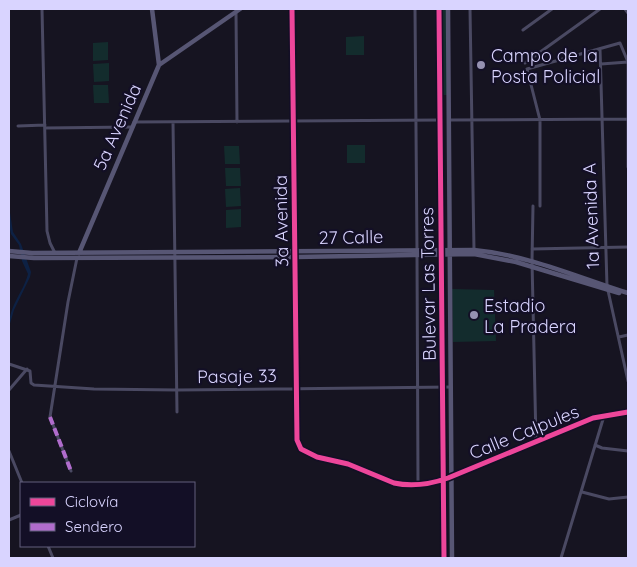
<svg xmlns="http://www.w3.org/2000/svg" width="637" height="567" viewBox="0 0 637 567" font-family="Quicksand,sans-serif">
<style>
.green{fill:#132c2d}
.water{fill:#0d2144}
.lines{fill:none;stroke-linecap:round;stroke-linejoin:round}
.street{stroke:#4a4962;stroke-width:3}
.secondary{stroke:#575674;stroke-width:4.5}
.quiet{stroke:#b06ccc;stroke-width:4;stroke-dasharray:8 4;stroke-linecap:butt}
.cycleway-casing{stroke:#130f26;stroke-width:8}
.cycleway{stroke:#ed469a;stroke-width:5}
.poi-dot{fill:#9591b1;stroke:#130f26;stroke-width:2}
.labels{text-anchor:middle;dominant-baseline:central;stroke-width:4.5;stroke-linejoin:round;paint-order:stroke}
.poi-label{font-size:18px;fill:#d9d4ff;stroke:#130f26;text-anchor:start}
.street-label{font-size:18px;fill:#d9d4ff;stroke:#130f26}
</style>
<rect width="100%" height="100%" fill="#161421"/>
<path class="green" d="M441,9H446L448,95H441Z
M364,36V55H346V37Z
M108,42V60L93,61V43Z
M109,63V81L94,82L93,64Z
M93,85H108L109,103H94Z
M347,145H365V163H347Z
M224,146H239L240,164H225Z
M225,168H240L241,186H226Z
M240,188L241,206L226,207L225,189Z
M241,209V227L226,228V210Z
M452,289L494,290L496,341L453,342Z"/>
<path class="water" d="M9,206L13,232L21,244L31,272L30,277L14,310L9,327C9,305 23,293 28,274L22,261L19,245L11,234L9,225Z"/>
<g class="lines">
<path class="street" d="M42,9L47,231L50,243L55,253
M292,9L297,440L301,449L317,457L348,464L394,483C412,487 431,484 448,478L593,418L628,412
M415,9L417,250
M470,9L474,250
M625,9L628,13
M236,12L237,122
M523,30L552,9
M600,49L607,286L628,381
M525,63L600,9
M601,64L628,62
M450,120L627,119
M134,122L440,120
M173,122L177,412
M18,126L45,125
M45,128L132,127
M533,206L532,261L536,441
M540,206V120L527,69L620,43L628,62V167
M532,249L628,247
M417,255L418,484
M619,337L628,335
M9,364L30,371L31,383L34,385L94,389L177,390L451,387
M9,390L27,369
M595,445L602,448L628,451
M9,451L22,483
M71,471L50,417L68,302L77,258
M582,492L609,499L628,497
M9,520L21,515
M48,546L53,558
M561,558L604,416"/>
<path class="secondary" d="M439,9L444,558
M448,9L452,558
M159,65L240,9
M9,251L32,253L474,250C528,255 577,277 628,293
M79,253L159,65L152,9
M9,256L34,258L295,257L474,254L516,262L619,293"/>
<path class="quiet" d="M50,417L71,471"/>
<defs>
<path id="cycleway" d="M292,9L297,440L301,449L317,457L348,464L394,483C412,487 431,484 448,478L593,418L628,412
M439,9L444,558"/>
</defs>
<use href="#cycleway" class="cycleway-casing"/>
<use href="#cycleway" class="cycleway"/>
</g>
<g class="poi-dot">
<circle cx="481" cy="65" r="5"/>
<circle cx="474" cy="315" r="5"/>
</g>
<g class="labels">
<g class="poi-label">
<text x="491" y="55">Campo de la<tspan x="491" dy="21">Posta Policial</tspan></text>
<text x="484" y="305">Estadio<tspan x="484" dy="21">La Pradera</tspan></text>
</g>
<g class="street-label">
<text transform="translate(117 127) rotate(-66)">5a Avenida</text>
<text transform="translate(591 216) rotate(-92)">1a Avenida A</text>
<text transform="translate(281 221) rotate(-91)">3a Avenida</text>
<text transform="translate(351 237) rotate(-1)">27 Calle</text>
<text transform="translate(428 284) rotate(-91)">Bulevar Las Torres</text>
<text transform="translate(237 376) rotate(-1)">Pasaje 33</text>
<text transform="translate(524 432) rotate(-22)">Calle Calpules</text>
</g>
</g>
<rect width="637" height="567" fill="none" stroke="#d9d4ff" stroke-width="20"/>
<rect x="20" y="482" width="175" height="65" fill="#130f26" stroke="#625e7d"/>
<rect x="30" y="498" width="25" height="8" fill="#ed469a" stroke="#625e7d"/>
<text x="65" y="507" font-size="15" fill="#d9d4ff">Ciclovía</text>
<rect x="30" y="523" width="25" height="8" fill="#b06ccc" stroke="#625e7d"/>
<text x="65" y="532" font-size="15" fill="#d9d4ff">Sendero</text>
</svg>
